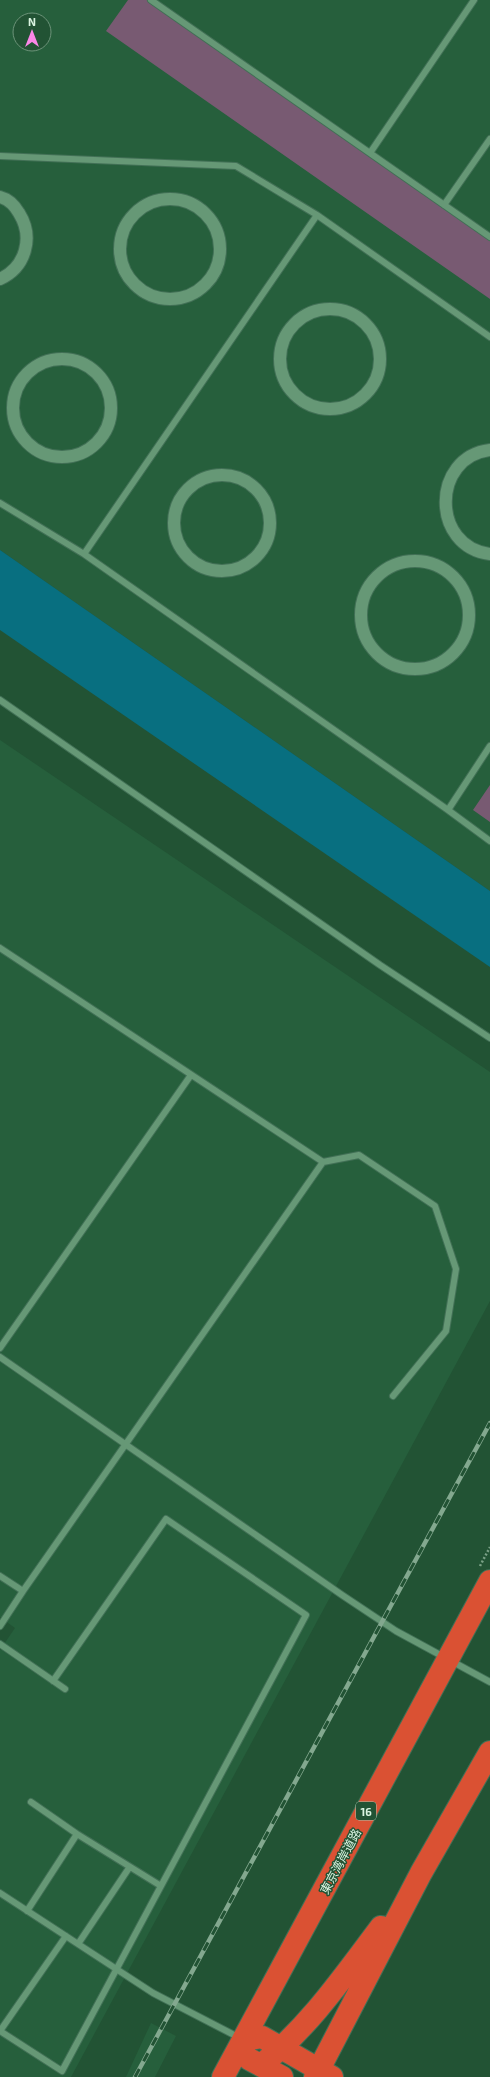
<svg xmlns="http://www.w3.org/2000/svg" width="490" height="2077" viewBox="0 0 490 2077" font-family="'Exo 2','Noto Sans JP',sans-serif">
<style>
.built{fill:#265f3c;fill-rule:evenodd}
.green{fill:#785a72}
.water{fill:#086f80}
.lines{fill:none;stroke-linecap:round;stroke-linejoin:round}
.lane-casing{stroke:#427056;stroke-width:8}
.street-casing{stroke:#427056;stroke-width:14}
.highway-casing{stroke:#427056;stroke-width:24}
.path{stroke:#7aa086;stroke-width:2.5;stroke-dasharray:2 2;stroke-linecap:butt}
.lane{stroke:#669876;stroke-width:6}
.street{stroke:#669876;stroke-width:12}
.highway{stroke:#da5133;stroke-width:22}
.rail-casing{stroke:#83a88f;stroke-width:4.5}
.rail{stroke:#225334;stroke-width:3;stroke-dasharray:9;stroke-linecap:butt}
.labels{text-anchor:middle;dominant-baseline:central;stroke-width:3;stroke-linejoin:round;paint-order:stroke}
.shield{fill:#225334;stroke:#a3c4ad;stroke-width:1}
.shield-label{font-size:11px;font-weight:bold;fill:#daf4e1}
.street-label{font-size:12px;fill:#daf4e1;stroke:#225334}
</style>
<rect width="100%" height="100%" fill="#225334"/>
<path class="built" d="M0,0H490V891L0,550ZM20,20H44V44H20Z
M0,740L490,1072V1301L71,2077H0V1650L15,1628L0,1617Z
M151,2023L176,2036L155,2077H126Z"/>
<path class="green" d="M128,0H147L490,237V299L106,31Z
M490,785V822L473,810Z"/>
<path class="water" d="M0,550L490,891V967L0,630Z"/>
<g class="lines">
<defs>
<path id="lane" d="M151,0L490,237
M370,153L474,0
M0,156L236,166L317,215L490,337
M444,205L490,139
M0,503L84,554L448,810L490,841
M84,554L317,215
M0,700L380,965L490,1038
M448,810L490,746
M0,948L323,1162L23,1591L0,1626
M323,1162L359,1155L435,1206L456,1269L446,1331L393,1396
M0,1348L191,1075
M0,1357L342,1595L396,1631L490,1682
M0,1576L23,1591
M0,1644L65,1689
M31,1802L77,1834L161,1886
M0,1893L153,1993L240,2038
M27,1911L77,1834
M78,1944L129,1868
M0,2031L62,2071L306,1615L166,1519L53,1681
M0,2031L66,1936"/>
<path id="street" d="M0,197C8,199 15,206 19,213C34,237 26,267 0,279
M120 249a50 50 0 1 1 100 0a50 50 0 1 1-100 0Z
M280 359a50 50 0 1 1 100 0a50 50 0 1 1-100 0Z
M13 408a49 49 0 1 1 98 0a49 49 0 1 1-98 0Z
M490,450C431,457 431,547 490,554
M174 523a48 48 0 1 1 96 0a48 48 0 1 1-96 0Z
M361 615a54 54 0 1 1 108 0a54 54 0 1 1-108 0Z"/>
<path id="highway" d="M244,2040L262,2037L332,2077
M249,2059L282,2077
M261,2065C309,2027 344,1976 381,1927
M223,2077L490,1581
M315,2077L421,1873L490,1752"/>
</defs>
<use href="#lane" class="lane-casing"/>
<use href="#street" class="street-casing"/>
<use href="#highway" class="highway-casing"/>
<path class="path" d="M480,1566L490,1547"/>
<use href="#lane" class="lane"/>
<use href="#street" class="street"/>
<use href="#highway" class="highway"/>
<defs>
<path id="rail" d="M135,2077L490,1423"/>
</defs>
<use href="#rail" class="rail-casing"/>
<use href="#rail" class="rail"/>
</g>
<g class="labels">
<rect class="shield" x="356" y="1802" width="20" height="18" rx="3"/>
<g class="shield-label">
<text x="366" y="1811">16</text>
</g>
<g class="street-label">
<text transform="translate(340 1861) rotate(-62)">東京湾岸道路</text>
</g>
</g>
<g transform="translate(32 32)"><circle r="19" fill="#225334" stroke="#6c9379"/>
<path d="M0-3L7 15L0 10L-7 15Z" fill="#fa87e7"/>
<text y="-6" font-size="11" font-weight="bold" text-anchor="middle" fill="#daf4e1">N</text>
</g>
</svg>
